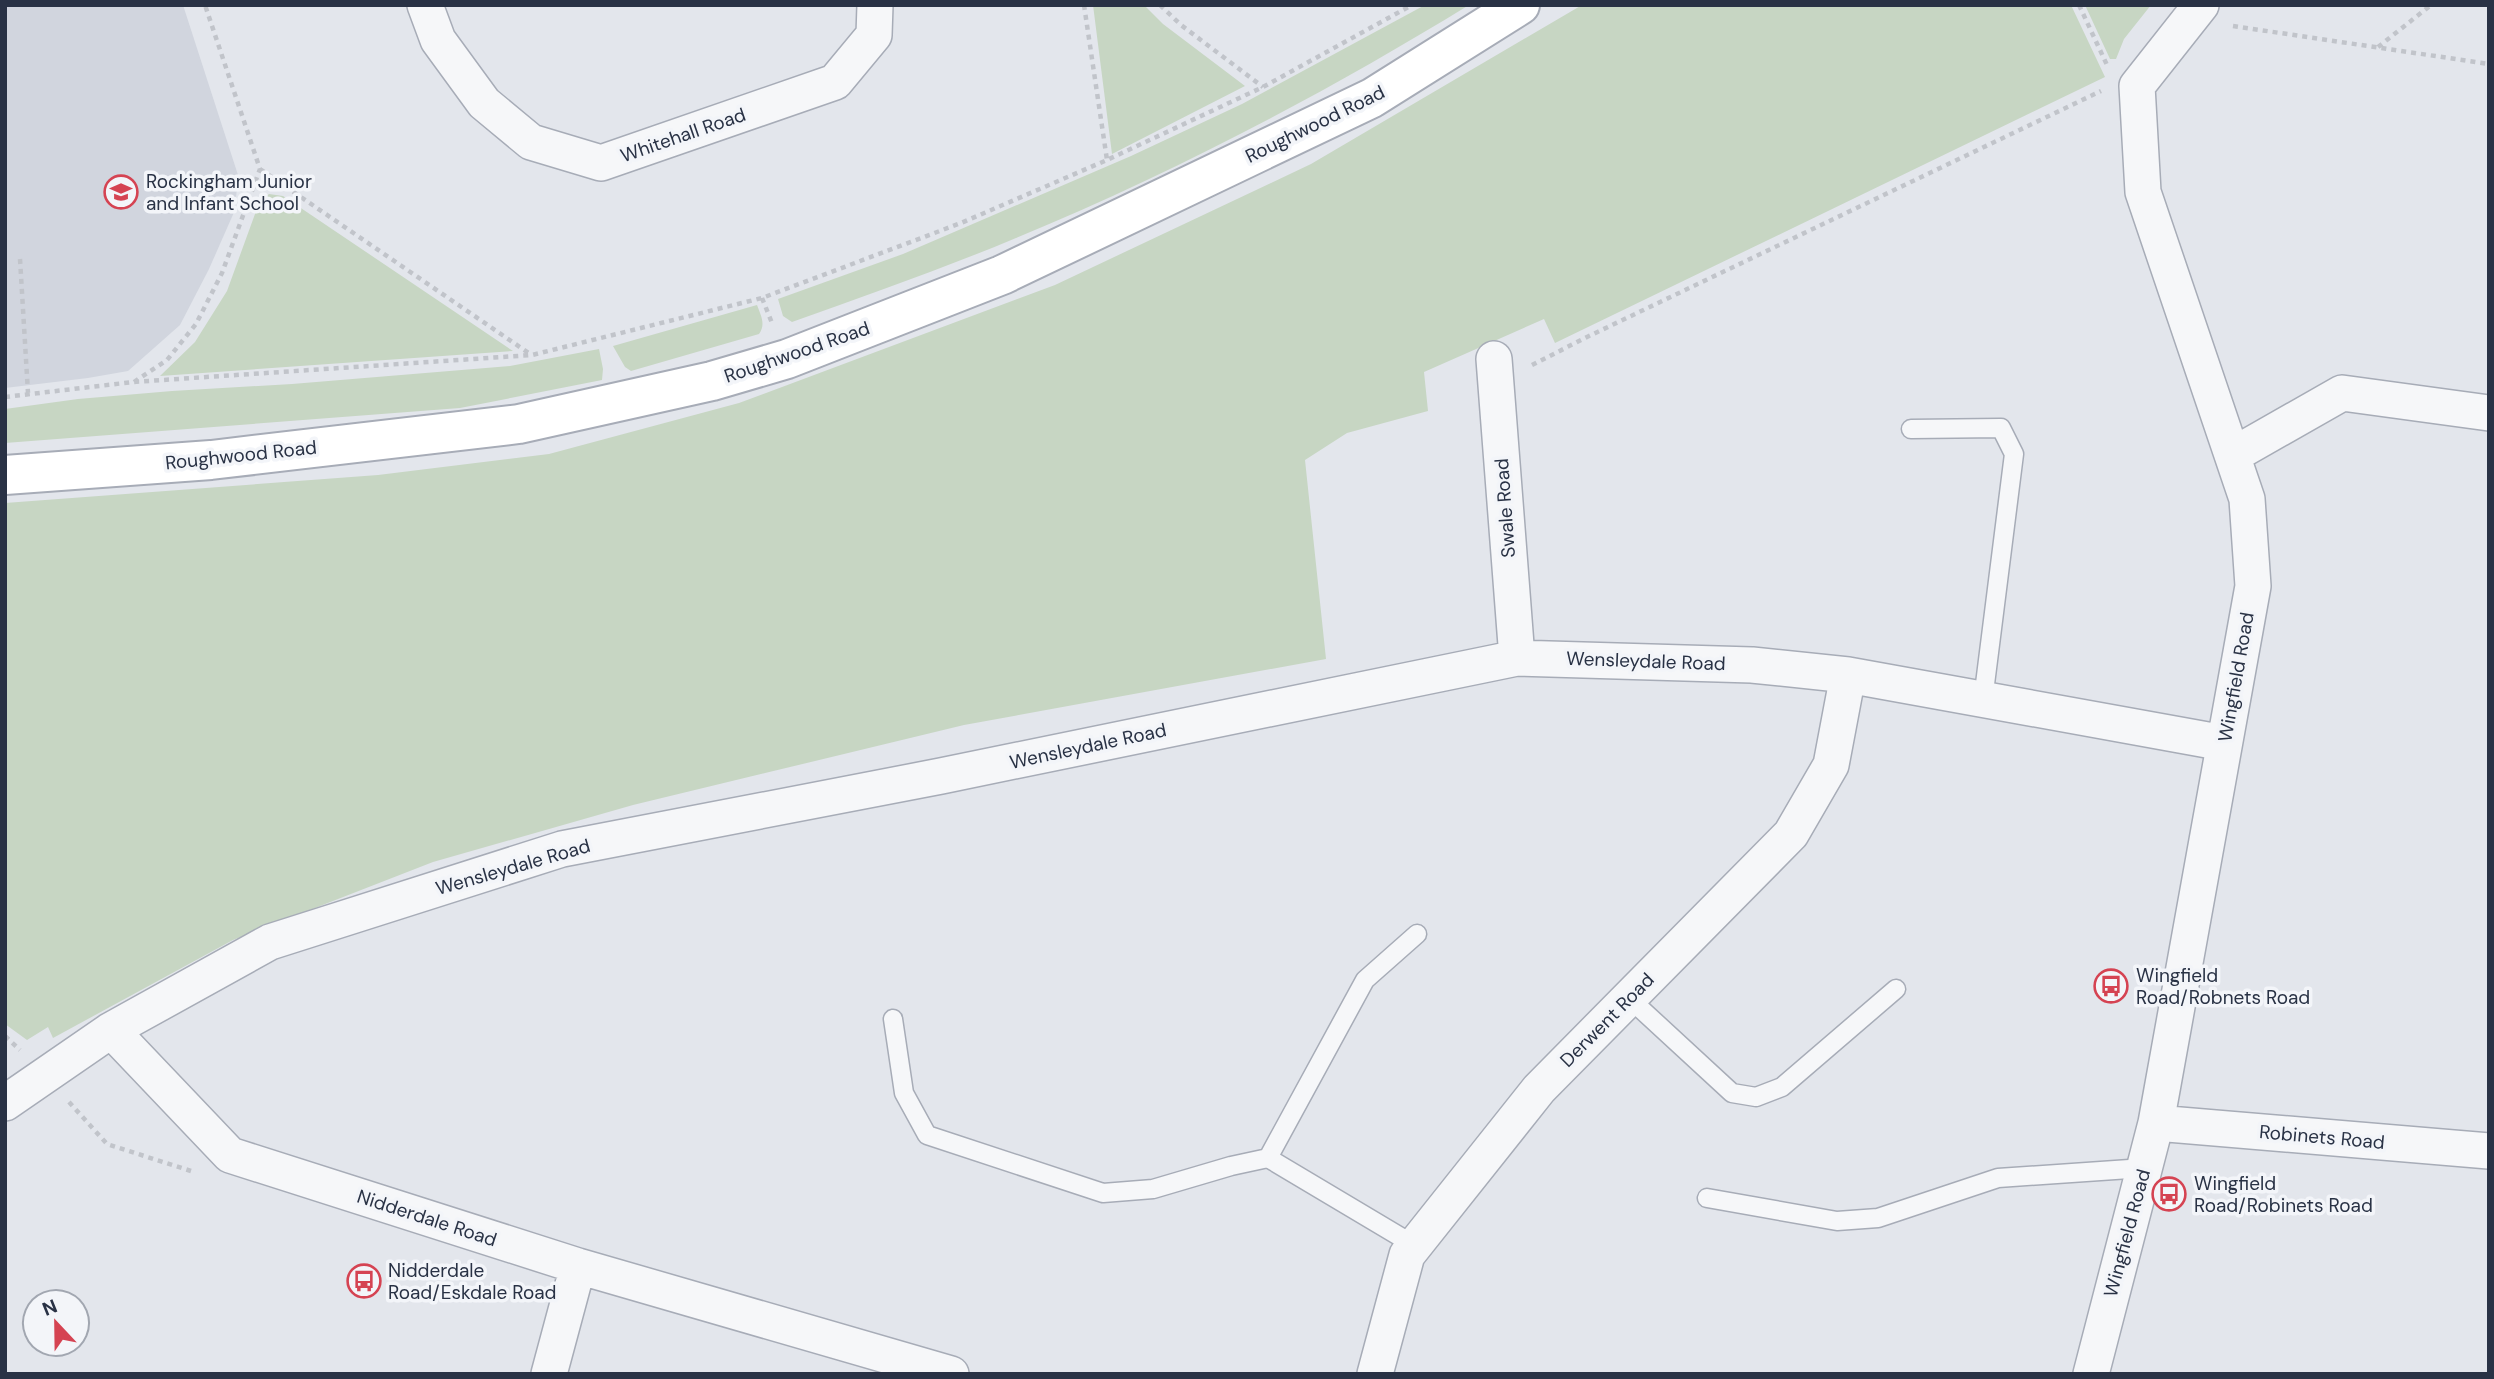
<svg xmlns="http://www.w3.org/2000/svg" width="2494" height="1379" viewBox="0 0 2494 1379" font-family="'DM Sans',sans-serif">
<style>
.built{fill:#d1d5de}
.green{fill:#c7d6c3}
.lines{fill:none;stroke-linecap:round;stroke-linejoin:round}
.lane-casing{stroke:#a7acb7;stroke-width:21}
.street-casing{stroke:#a7acb7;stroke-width:38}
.secondary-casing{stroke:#a7acb7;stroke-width:42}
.path{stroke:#c1c4ca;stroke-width:4.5;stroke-dasharray:5 5;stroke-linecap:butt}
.lane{stroke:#f6f7f9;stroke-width:18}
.street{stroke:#f6f7f9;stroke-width:35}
.secondary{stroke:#fff;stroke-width:38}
.labels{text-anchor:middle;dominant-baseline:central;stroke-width:7;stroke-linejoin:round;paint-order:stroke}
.street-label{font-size:19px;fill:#293245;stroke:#f3f5f9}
.poi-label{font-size:19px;fill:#293245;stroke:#f3f5f9;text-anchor:start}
</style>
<rect width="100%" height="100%" fill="#e3e6ec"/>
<path class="built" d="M5,5H183L238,175L235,210L209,269L180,325L128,371L88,378L5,388Z"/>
<path class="green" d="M1093,5H1144L1163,24L1245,86L1112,154Z
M1425,5H1469C1324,94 1173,173 1016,238C942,269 867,295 792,322L783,316L778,299L903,254L1131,156L1242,104Z
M1582,5H2071L2105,77L1555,343L1544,319L1424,372L1428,411L1347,433L1305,460L1326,659L964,725L633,805L433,862L233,940L53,1038L48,1027L27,1040L5,1024V503L378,475L549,454L739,403L1055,285L1311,164Z
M2085,5H2151L2124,39L2116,59H2110Z
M269,194L283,196L513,351L160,376L195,342L227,291L259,203Z
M757,305C761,316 766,324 759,334L631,371L625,367L613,346Z
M599,349L603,369L602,380L460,408L5,443V409L78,399L172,391L292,384L510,366Z"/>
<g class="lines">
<defs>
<path id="lane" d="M1911,429L2001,428L2014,454L1983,700
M1629,998L1732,1093L1756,1097L1782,1087L1896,989
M893,1019L904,1093L927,1135L1103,1193L1153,1189L1231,1166L1268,1158L1414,1245
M1268,1158L1365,980L1417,934
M1707,1198L1837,1221L1878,1218L1998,1178L2144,1168"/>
<path id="street" d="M425,5L438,40L484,103L531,142L601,163L835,82L874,35L875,5
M1494,359L1517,658
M2233,455L2342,393L2489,413
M111,1030L230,1155L578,1266L951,1374
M5,1103L111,1030L270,942L562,849L941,776L1517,658L1752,665L1848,675L2224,743
M2156,1123L2489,1151
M549,1374L578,1266
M1375,1374L1407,1255L1539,1089L1791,834L1831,765L1848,675
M2091,1374L2156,1123L2253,586L2247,499L2143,192L2137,86L2201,5"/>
<path id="secondary" d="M5,475L211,460L519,424L712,381L787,359L1002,275L1372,98L1520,5"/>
</defs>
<use href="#lane" class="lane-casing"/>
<use href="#street" class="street-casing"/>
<use href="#secondary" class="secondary-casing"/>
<path class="path" d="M1084,5L1107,160
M1160,5L1181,25L1263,87
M2079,5L2107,65
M2233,26L2489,64
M2378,47L2431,5
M260,169L530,354
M20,259L28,393
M762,298L772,323
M1532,365L1587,337L2101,91
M134,382L167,360L196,324L222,273L260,169L205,5
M5,397L133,382L532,355L762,298L961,223L1107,160L1263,87L1412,5
M5,1036L20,1050
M69,1102L107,1144L191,1171"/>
<use href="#lane" class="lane"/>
<use href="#street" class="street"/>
<use href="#secondary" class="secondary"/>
</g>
<defs>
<symbol id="school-ring" viewBox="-11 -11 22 22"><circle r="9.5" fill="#f3f5f9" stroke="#d54352" stroke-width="1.5"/><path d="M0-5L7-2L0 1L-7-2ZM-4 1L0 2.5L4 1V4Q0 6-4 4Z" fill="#d54352"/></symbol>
<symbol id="bus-ring" viewBox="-11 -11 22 22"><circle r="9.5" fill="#f3f5f9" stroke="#d54352" stroke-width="1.5"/><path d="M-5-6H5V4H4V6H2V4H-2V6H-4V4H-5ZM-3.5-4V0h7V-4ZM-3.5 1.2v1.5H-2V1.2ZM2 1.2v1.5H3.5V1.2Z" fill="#d54352"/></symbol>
</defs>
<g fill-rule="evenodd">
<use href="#school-ring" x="102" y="173" width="38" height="38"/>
<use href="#bus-ring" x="2092" y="967" width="38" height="38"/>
<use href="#bus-ring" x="2150" y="1175" width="38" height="38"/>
<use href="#bus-ring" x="345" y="1262" width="38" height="38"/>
</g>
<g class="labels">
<g class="street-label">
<text transform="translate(1315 124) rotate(-26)">Roughwood Road</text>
<text transform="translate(683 135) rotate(-19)">Whitehall Road</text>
<text transform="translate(797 352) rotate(-19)">Roughwood Road</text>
<text transform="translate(241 455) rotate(-6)">Roughwood Road</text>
<text transform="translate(1505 508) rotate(-94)">Swale Road</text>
<text transform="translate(1646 661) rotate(2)">Wensleydale Road</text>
<text transform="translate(2236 677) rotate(-80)">Wingfield Road</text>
<text transform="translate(1088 746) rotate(-12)">Wensleydale Road</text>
<text transform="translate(513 867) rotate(-16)">Wensleydale Road</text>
<text transform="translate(1607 1020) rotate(-45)">Derwent Road</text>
<text transform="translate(2322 1137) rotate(5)">Robinets Road</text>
<text transform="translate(427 1218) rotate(18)">Nidderdale Road</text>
<text transform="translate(2127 1233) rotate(-75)">Wingfield Road</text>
</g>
<g class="poi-label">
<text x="146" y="181">Rockingham Junior<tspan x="146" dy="22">and Infant School</tspan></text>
<text x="2136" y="975">Wingfield<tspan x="2136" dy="22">Road/Robnets Road</tspan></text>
<text x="2194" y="1183">Wingfield<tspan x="2194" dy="22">Road/Robinets Road</tspan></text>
<text x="388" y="1270">Nidderdale<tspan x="388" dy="22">Road/Eskdale Road</tspan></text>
</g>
</g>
<rect width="2494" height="1379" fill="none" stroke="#293245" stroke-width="14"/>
<g transform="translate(56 1323) rotate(338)"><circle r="33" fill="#f3f5f9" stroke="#a2a7b1" stroke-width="2"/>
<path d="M0-5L12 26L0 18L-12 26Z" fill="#d54352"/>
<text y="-10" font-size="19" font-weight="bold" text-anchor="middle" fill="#293245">N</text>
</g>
</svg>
